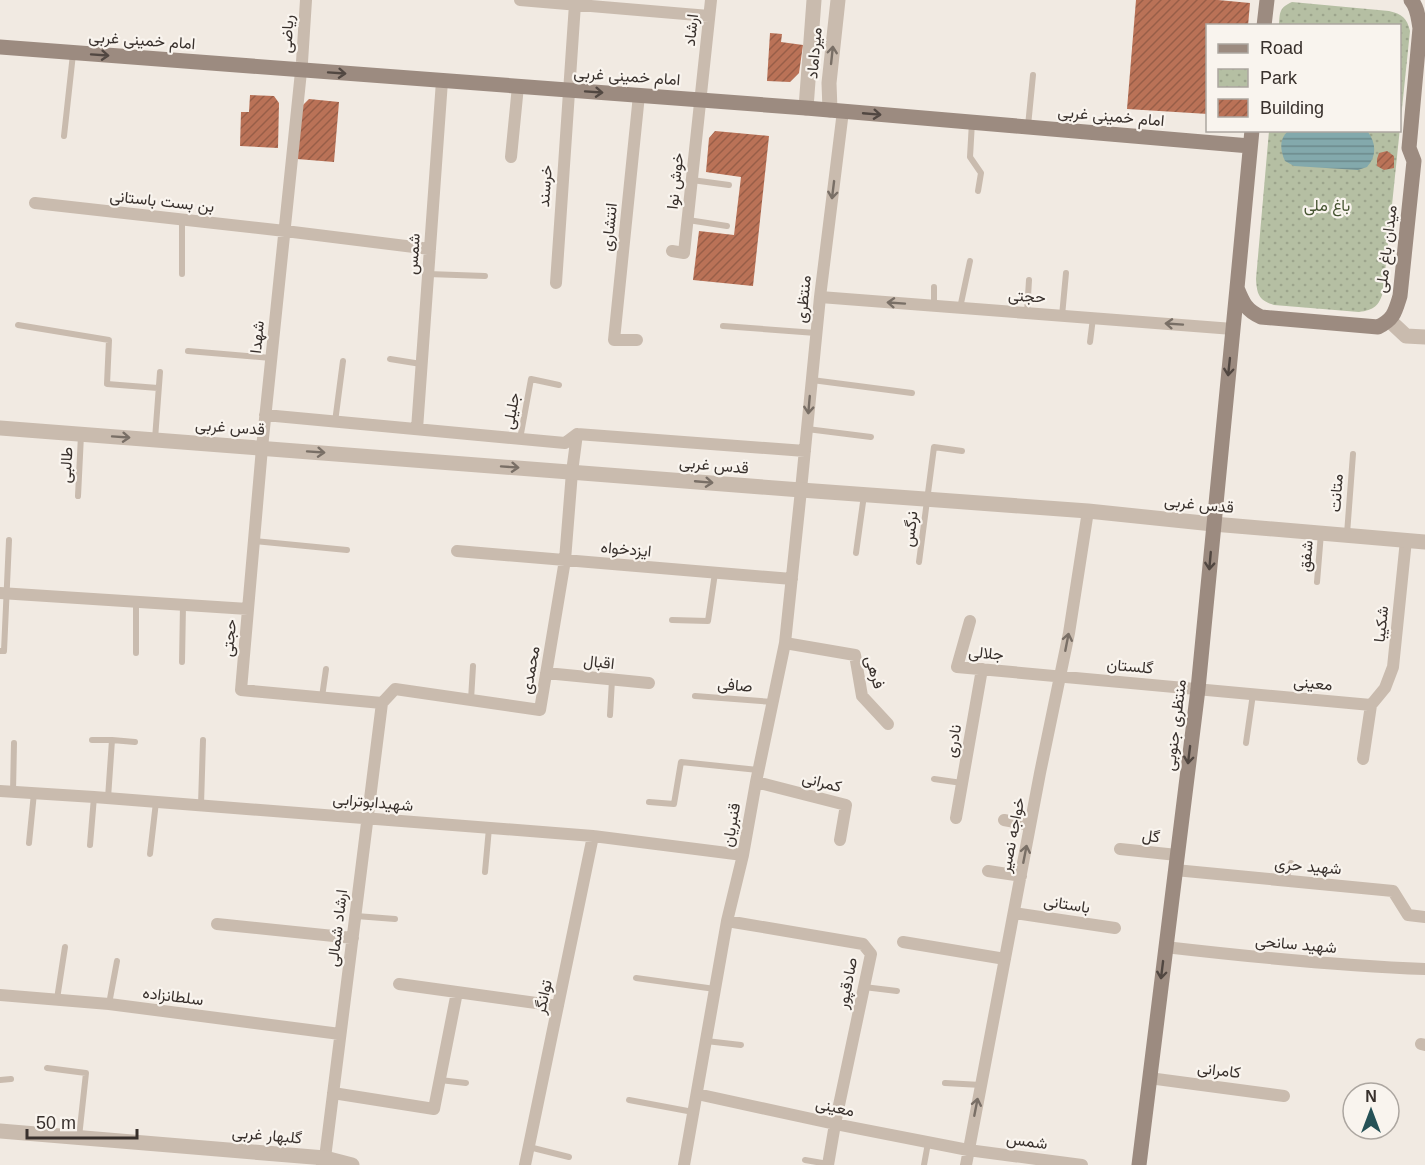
<svg xmlns="http://www.w3.org/2000/svg" width="1425" height="1165" viewBox="0 0 1425 1165" font-family="Helvetica,Vazirmatn,sans-serif">
<style>
.park{fill:url(#park-dots)}
.water{fill:url(#water-rules)}
.building{fill:url(#building-hatch)}
.lines{fill:none;stroke-linecap:round;stroke-linejoin:round}
.service{stroke:#c9bbae;stroke-width:6}
.minor{stroke:#c9bbae;stroke-width:12}
.tertiary{stroke:#c9bbae;stroke-width:15}
.secondary{stroke:#9c8b80;stroke-width:15}
.oneway{stroke:#514741}
.oneway2{stroke:#796f66}
.labels{text-anchor:middle;dominant-baseline:central;stroke-width:4.5;stroke-linejoin:round;paint-order:stroke}
.street-label{font-size:16px;fill:#38302c;stroke:#f9f4ee}
.park-label{font-size:16px;fill:#465432;stroke:#f9f4ee}
</style>
<defs>
<pattern id="park-dots" width="8" height="8" patternUnits="userSpaceOnUse" patternTransform="scale(1.5)"><rect width="8" height="8" fill="#b5bfa3"/><path d="M2 2h.1M6 6h.1" fill="none" stroke="#9ca48c" stroke-width="1.8" stroke-linecap="round"/></pattern>
<pattern id="water-rules" width="6" height="5" patternUnits="userSpaceOnUse" patternTransform="scale(1.5)"><rect width="6" height="5" fill="#83a9ac"/><path d="M0 2.5h6" fill="none" stroke="#6c8a8c"/></pattern>
<pattern id="building-hatch" width="6" height="6" patternUnits="userSpaceOnUse" patternTransform="scale(1.5)"><rect width="6" height="6" fill="#ba7257"/><path d="M-1 1l2-2M0 6l6-6M5 7l2-2" fill="none" stroke="#985e48"/></pattern>
</defs>
<rect width="100%" height="100%" fill="#f1eae2"/>
<path class="park" d="M1292,2L1389,11C1402,14 1407,18 1410,31L1383,292C1379,306 1374,310 1359,312L1274,305C1259,300 1257,295 1256,279L1269,131L1400,130V26L1279,25C1280,12 1279,8 1292,2Z"/>
<path class="water" d="M1288,131H1362L1368,132C1376,143 1377,156 1367,167L1358,170L1294,166L1285,161C1280,150 1279,139 1288,131Z"/>
<path class="building" d="M1136,0H1218L1250,3L1248,26H1208V114L1127,109Z
M770,33L782,34L781,42L803,45L799,73L790,82L767,81Z
M250,95L274,96L279,103L278,148L240,146L241,112H249Z
M309,99L339,102L334,162L297,159L301,107Z
M715,131L769,136L753,286L693,280L699,231L734,235L741,177L706,172L709,138Z
M1387,151L1394,156V168L1384,170L1377,166V159L1379,153Z"/>
<g class="lines">
<path class="service" d="M972,122L970,157L981,173L978,191
M1028,126L1033,75
M64,136L73,54
M692,180L729,185
M688,220L727,226
M182,274V220
M428,274L485,276
M934,306V287
M960,308L970,261
M1027,313L1029,280
M1062,316L1066,273
M18,325L109,340L107,384L158,388
M723,326L816,333
M1090,342L1093,318
M188,351L271,358
M390,359L421,364
M812,380L912,393
M335,422L343,361
M807,429L871,437
M155,439L160,372
M520,439L531,379L559,385
M78,496L81,435
M1347,534L1353,454
M254,541L347,550
M856,553L864,495
M919,562L934,447L962,451
M1317,582L1321,533
M136,602V653
M672,620L708,621L715,573
M0,651H4L9,540
M182,662L183,605
M695,696L773,702
M322,697L326,669
M471,700L473,666
M610,715L612,680
M92,740H112
M1246,743L1253,694
M934,779L962,783
M13,792L14,743
M108,798L112,740L135,742
M649,802L674,804L681,762L758,770
M201,805L203,740
M29,843L34,793
M90,845L94,797
M150,854L156,802
M485,872L489,828
M1286,880L1291,863
M356,916L395,919
M636,978L715,989
M864,987L897,991
M57,999L65,947
M109,1004L117,961
M706,1041L741,1045
M47,1068L86,1073L79,1137
M0,1080L11,1079
M440,1080L466,1083
M945,1083L981,1085
M629,1100L693,1112
M529,1147L569,1157
M805,1160L828,1164
M924,1165L928,1143"/>
<path class="minor" d="M306,0L302,62L262,448L241,690L382,703
M520,0L709,16
M511,157L518,86
M35,203L285,231L430,249
M672,251L684,253L711,0
M556,283L575,4
M820,297L1233,329
M637,340H614L639,95
M265,415L565,443L577,434L805,451
M417,429L442,81
M457,551L792,579
M0,593L248,609
M970,621L957,667L1371,705L1363,759
M785,643L855,655L862,696L888,724
M546,673L649,683
M382,703L395,689L540,710L565,560L572,472L577,434
M1371,705L1385,688L1393,667L1406,540
M756,782L846,805L840,840
M0,791L94,797L593,836L743,855
M956,818L982,669
M1004,820L1030,825
M1120,849L1177,855
M1175,870L1393,891L1408,915L1425,917
M988,871L1021,876
M1014,913L1115,928
M727,921L863,944L871,954L835,1124L828,1165
M217,924L353,938
M903,942L1005,959
M1165,947C1252,957 1338,966 1425,969
M399,984L558,1006
M0,995L109,1004L340,1034
M1421,1044L1425,1045
M1149,1078L1284,1096
M333,1093L434,1109L457,992
M697,1094L835,1124L968,1150L1082,1165
M322,1165L325,1158L382,703
M525,1165L593,836
M684,1165L727,921L743,855L756,782L785,643L801,490L820,297L843,111
M966,1165L1040,773L1069,633L1088,511"/>
<path class="tertiary" d="M806,108L814,0
M830,110L829,83L838,0
M1390,321L1406,336L1425,337
M0,428L801,490L1088,511L1213,524L1425,542
M0,1131L325,1158L352,1165"/>
<path class="secondary" d="M1264,26L1267,0
M0,47L806,108L1250,146
M1252,130L1237,288C1243,303 1246,310 1261,317L1378,327C1394,319 1395,312 1400,296L1414,161L1409,148L1420,28C1418,18 1418,8 1411,0
M1139,1165L1198,689L1237,288"/>
</g>
<defs><path id="oneway-shaft" d="M-6 0H5M1.5-3L5.5 0L1.5 3" fill="none" stroke-width="1.6" stroke-linecap="round" stroke-linejoin="round" transform="scale(1.5)"/></defs>
<g class="oneway">
<use href="#oneway-shaft" transform="translate(100 55) rotate(4)"/>
<use href="#oneway-shaft" transform="translate(337 73) rotate(4)"/>
<use href="#oneway-shaft" transform="translate(594 92) rotate(4)"/>
<use href="#oneway-shaft" transform="translate(872 114) rotate(5)"/>
<use href="#oneway-shaft" transform="translate(1229 367) rotate(96)"/>
<use href="#oneway-shaft" transform="translate(1210 561) rotate(95)"/>
<use href="#oneway-shaft" transform="translate(1189 755) rotate(97)"/>
<use href="#oneway-shaft" transform="translate(1162 970) rotate(97)"/>
</g>
<g class="oneway2">
<use href="#oneway-shaft" transform="translate(832 55) rotate(-84)"/>
<use href="#oneway-shaft" transform="translate(833 190) rotate(97)"/>
<use href="#oneway-shaft" transform="translate(896 303) rotate(-176)"/>
<use href="#oneway-shaft" transform="translate(1174 324) rotate(-176)"/>
<use href="#oneway-shaft" transform="translate(809 405) rotate(95)"/>
<use href="#oneway-shaft" transform="translate(121 437) rotate(4)"/>
<use href="#oneway-shaft" transform="translate(316 452) rotate(4)"/>
<use href="#oneway-shaft" transform="translate(510 467) rotate(4)"/>
<use href="#oneway-shaft" transform="translate(704 482) rotate(5)"/>
<use href="#oneway-shaft" transform="translate(1067 642) rotate(-79)"/>
<use href="#oneway-shaft" transform="translate(1025 854) rotate(-79)"/>
<use href="#oneway-shaft" transform="translate(976 1107) rotate(-79)"/>
</g>
<g class="labels">
<g class="street-label">
<text transform="translate(691 30) rotate(-84)">ارشاد</text>
<text transform="translate(287 34) rotate(-87)">ریاضی</text>
<text transform="translate(142 40) rotate(4)">امام خمینی غربی</text>
<text transform="translate(814 53) rotate(-85)">میرداماد</text>
<text transform="translate(627 76) rotate(4)">امام خمینی غربی</text>
<text transform="translate(1111 116) rotate(5)">امام خمینی غربی</text>
<text transform="translate(675 181) rotate(-84)">خوش نوا</text>
<text transform="translate(545 186) rotate(-86)">خرسند</text>
<text transform="translate(162 201) rotate(6)">بن بست باستانی</text>
<text transform="translate(609 227) rotate(-84)">انتشاری</text>
<text transform="translate(1386 249) rotate(-83)">میدان باغ ملی</text>
<text transform="translate(413 254) rotate(-86)">شمس</text>
<text transform="translate(1027 296) rotate(4)">حجتی</text>
<text transform="translate(803 299) rotate(-84)">منتظری</text>
<text transform="translate(257 337) rotate(-84)">شهدا</text>
<text transform="translate(511 411) rotate(-80)">جلیلی</text>
<text transform="translate(230 427) rotate(4)">قدس غربی</text>
<text transform="translate(66 465) rotate(-87)">طالبی</text>
<text transform="translate(714 465) rotate(5)">قدس غربی</text>
<text transform="translate(1336 493) rotate(-86)">متانت</text>
<text transform="translate(1199 504) rotate(6)">قدس غربی</text>
<text transform="translate(910 529) rotate(-83)">نرگس</text>
<text transform="translate(626 549) rotate(5)">ایزدخواه</text>
<text transform="translate(1306 556) rotate(-85)">شفق</text>
<text transform="translate(1381 624) rotate(-84)">شکیبا</text>
<text transform="translate(229 638) rotate(-85)">حجتی</text>
<text transform="translate(986 653) rotate(5)">جلالی</text>
<text transform="translate(599 662) rotate(6)">اقبال</text>
<text transform="translate(1130 666) rotate(5)">گلستان</text>
<text transform="translate(530 670) rotate(-80)">محمدی</text>
<text transform="translate(875 672) rotate(73)">فرهی</text>
<text transform="translate(1313 683) rotate(5)">معینی</text>
<text transform="translate(735 685) rotate(5)">صافی</text>
<text transform="translate(1175 725) rotate(-83)">منتظری جنوبی</text>
<text transform="translate(953 741) rotate(-80)">نادری</text>
<text transform="translate(822 782) rotate(14)">کمرانی</text>
<text transform="translate(373 802) rotate(5)">شهیدابوترابی</text>
<text transform="translate(731 825) rotate(-80)">قنبریان</text>
<text transform="translate(1012 835) rotate(-79)">خواجه نصیر</text>
<text transform="translate(1151 836) rotate(7)">گل</text>
<text transform="translate(1308 866) rotate(5)">شهید حری</text>
<text transform="translate(1067 904) rotate(9)">باستانی</text>
<text transform="translate(337 928) rotate(-83)">ارشاد شمالی</text>
<text transform="translate(1296 944) rotate(5)">شهید سانحی</text>
<text transform="translate(847 983) rotate(-79)">صادقپور</text>
<text transform="translate(173 996) rotate(7)">سلطانزاده</text>
<text transform="translate(543 997) rotate(-78)">توانگر</text>
<text transform="translate(1219 1070) rotate(7)">کامرانی</text>
<text transform="translate(835 1107) rotate(12)">معینی</text>
<text transform="translate(267 1135) rotate(5)">گلبهار غربی</text>
<text transform="translate(1027 1141) rotate(8)">شمس</text>
</g>
<g class="park-label">
<text x="1327" y="205">باغ ملی</text>
</g>
</g>
<rect x="1206" y="24" width="195" height="108" fill="#f9f4ee" stroke="#aca6a0" stroke-width="1.5"/>
<rect x="1218" y="44" width="30" height="9" fill="#9c8b80" stroke="#aca6a0" stroke-width="1.5"/>
<text x="1260" y="54" font-size="18" fill="#38302c">Road</text>
<rect x="1218" y="69" width="30" height="18" fill="url(#park-dots)" stroke="#aca6a0" stroke-width="1.5"/>
<text x="1260" y="84" font-size="18" fill="#38302c">Park</text>
<rect x="1218" y="99" width="30" height="18" fill="url(#building-hatch)" stroke="#aca6a0" stroke-width="1.5"/>
<text x="1260" y="114" font-size="18" fill="#38302c">Building</text>
<g transform="translate(1371 1111)"><circle r="28" fill="#f9f4ee" stroke="#aca6a0" stroke-width="1.5"/>
<path d="M0-4.5L10 22L0 15L-10 22Z" fill="#255156"/>
<text y="-9" font-size="16" font-weight="bold" text-anchor="middle" fill="#38302c">N</text>
</g>
<path d="M27 1129v9h110v-9" fill="none" stroke="#38302c" stroke-width="3"/>
<text x="36" y="1129" font-size="18" fill="#38302c" stroke="#f9f4ee" stroke-width="4.5" paint-order="stroke">50 m</text>
</svg>
